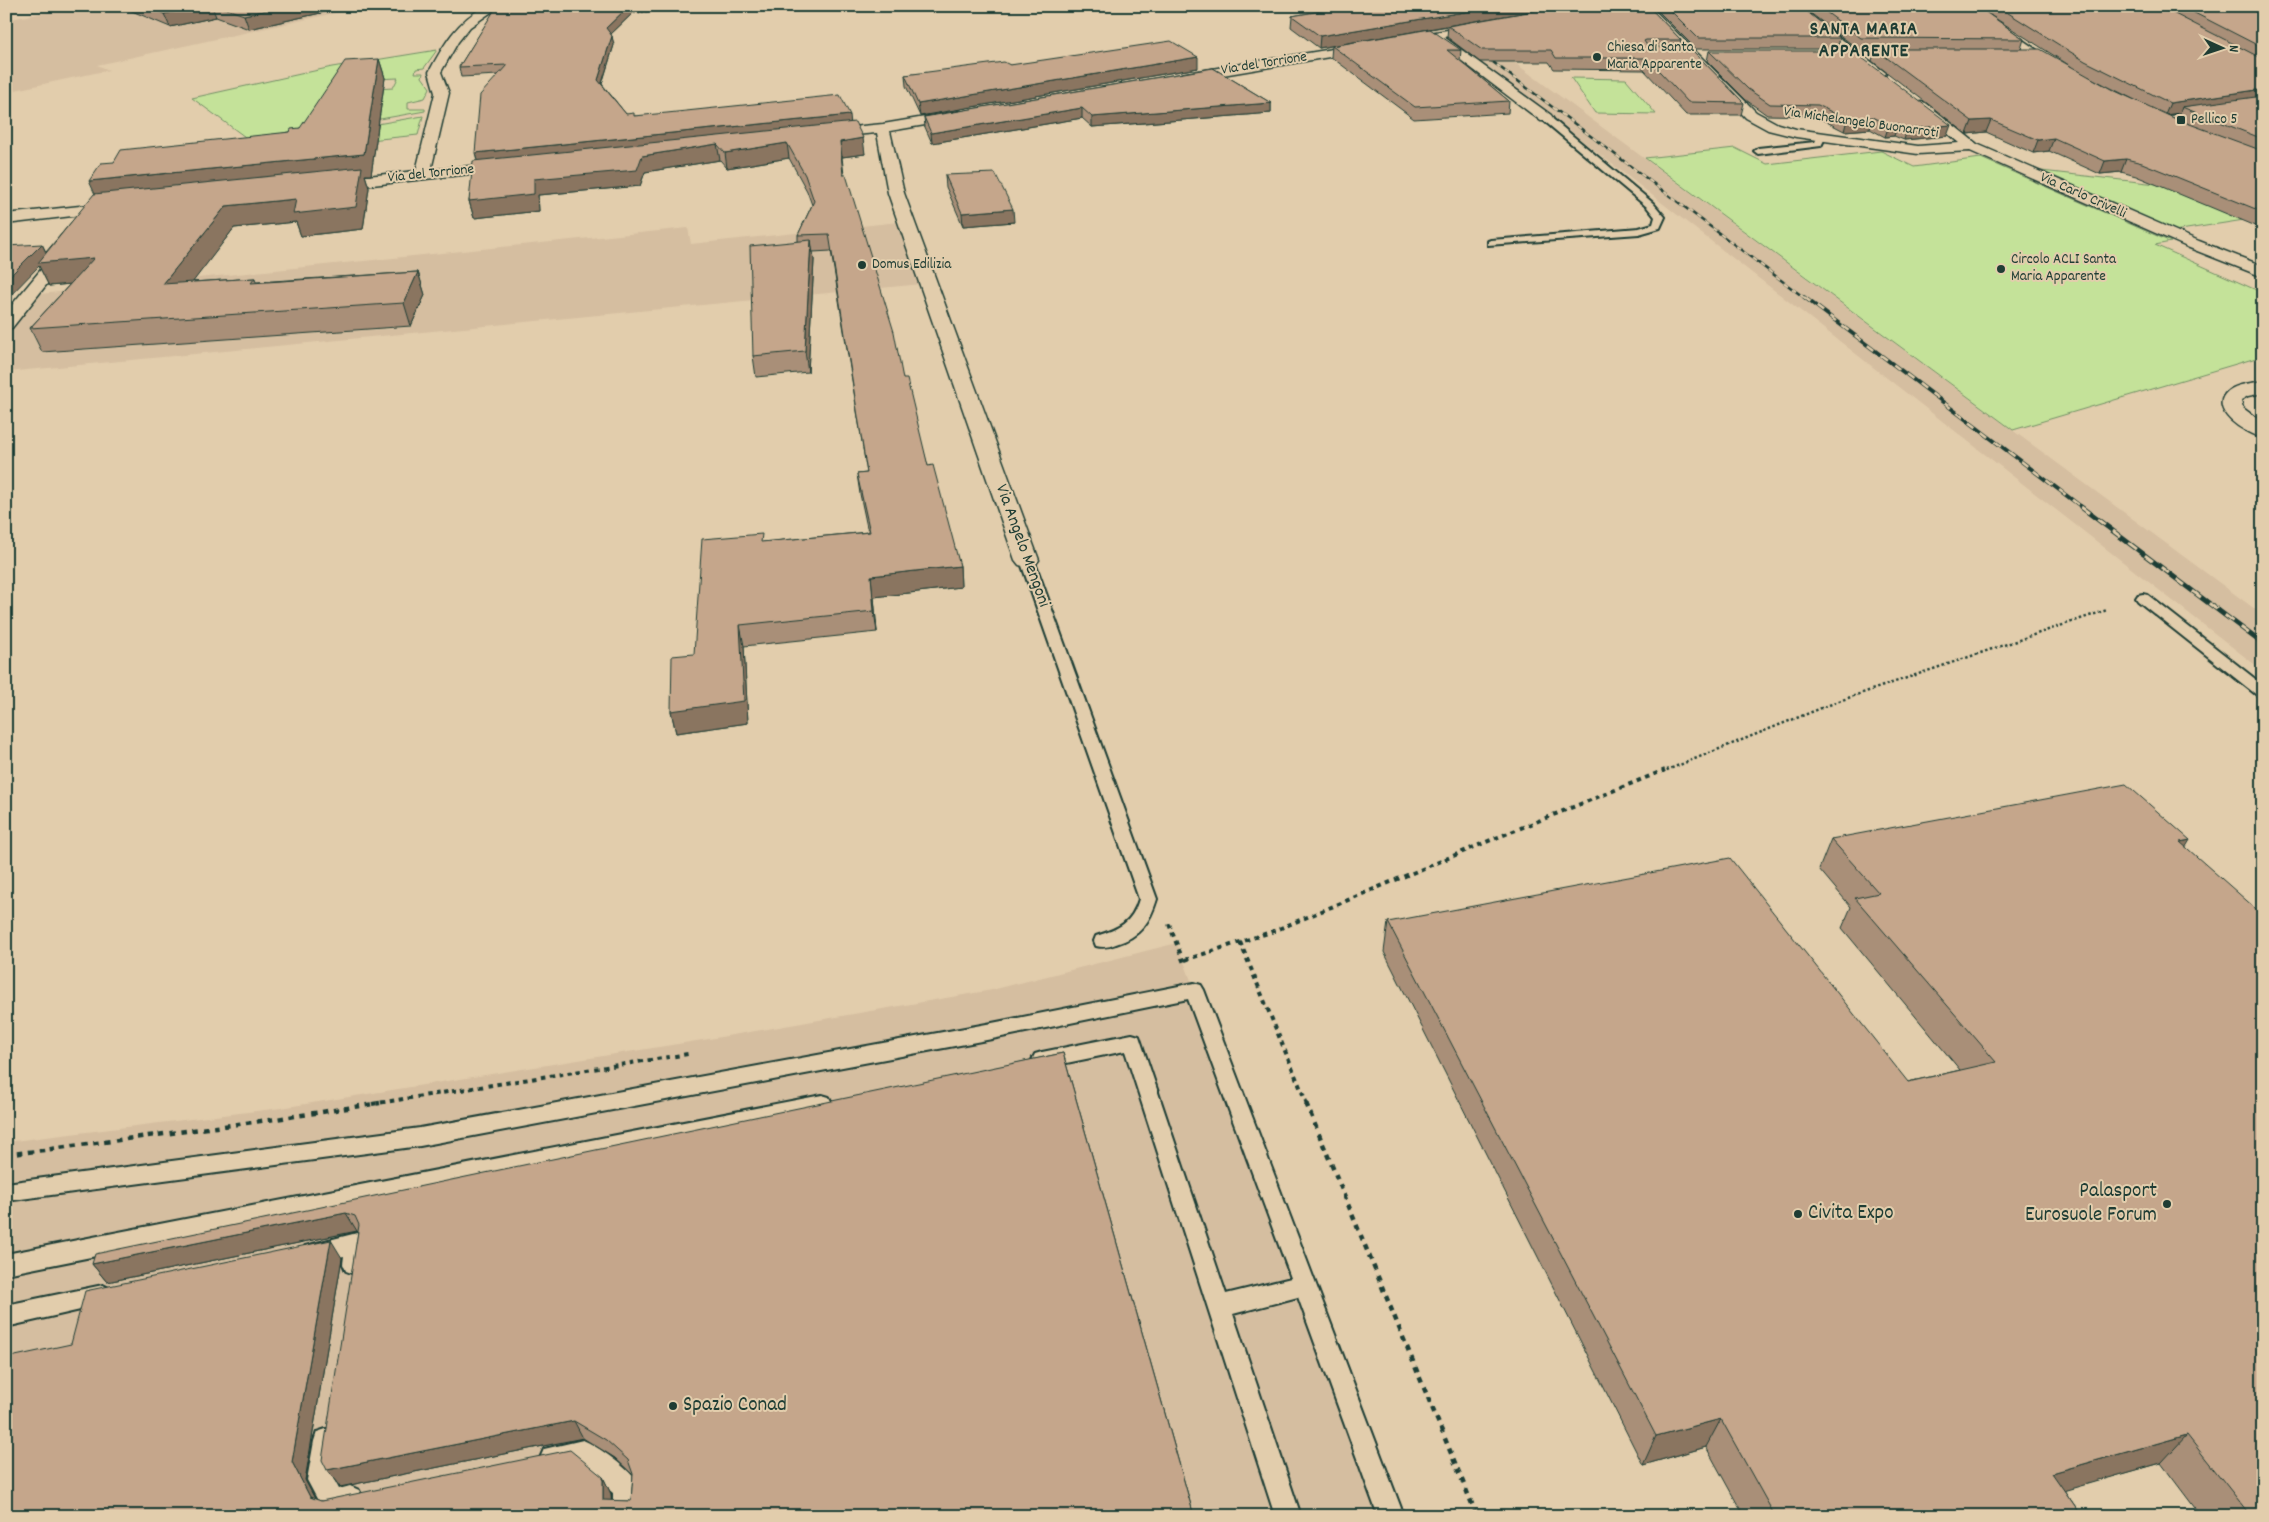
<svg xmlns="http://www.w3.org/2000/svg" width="2269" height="1522" viewBox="0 0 2269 1522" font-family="Dekko,sans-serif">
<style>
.built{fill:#d5bea0}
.green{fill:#c4e299;stroke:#729066;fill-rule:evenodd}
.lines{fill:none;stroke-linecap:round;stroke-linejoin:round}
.service-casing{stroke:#1f3d34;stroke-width:4}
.minor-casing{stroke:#1f3d34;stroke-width:3}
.secondary-casing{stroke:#1f3d34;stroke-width:3}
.path-far3{stroke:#1f3d34;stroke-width:1;stroke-dasharray:2 2;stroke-linecap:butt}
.path-far2{stroke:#1f3d34;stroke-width:2.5;stroke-dasharray:2.5 2.5;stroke-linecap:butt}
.path-far1{stroke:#1f3d34;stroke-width:4;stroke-dasharray:4.5 4.5;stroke-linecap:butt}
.path{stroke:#1f3d34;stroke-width:4.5;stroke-dasharray:5.5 5.5;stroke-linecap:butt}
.service{fill:#e2cdac;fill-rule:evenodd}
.minor{fill:#e2cdac;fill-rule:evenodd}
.secondary{fill:#e2cdac;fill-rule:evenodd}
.rail-far2-casing{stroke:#1f3d34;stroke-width:2.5}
.rail-far1-casing{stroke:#1f3d34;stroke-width:4}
.rail-casing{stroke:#1f3d34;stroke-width:5}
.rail-far2{stroke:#e2cdac;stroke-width:2;stroke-dasharray:5;stroke-linecap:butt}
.rail-far1{stroke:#e2cdac;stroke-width:2.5;stroke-dasharray:8;stroke-linecap:butt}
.rail{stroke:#e2cdac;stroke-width:3;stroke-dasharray:10;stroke-linecap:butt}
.wall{fill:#a98f78;stroke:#1f3d34;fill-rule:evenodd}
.shaded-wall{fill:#8a7461;stroke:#1f3d34}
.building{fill:#c5a68b;stroke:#1f3d34}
.poi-dot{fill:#1f3d34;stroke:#e2cdac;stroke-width:2}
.labels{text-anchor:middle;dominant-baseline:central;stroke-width:4;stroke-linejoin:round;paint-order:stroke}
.far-poi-label{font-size:15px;fill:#1f3d34;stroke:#e2cdac;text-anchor:start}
.far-street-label{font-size:15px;fill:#1f3d34;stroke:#e2cdac}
.street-label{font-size:18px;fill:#1f3d34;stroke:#e2cdac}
.far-district-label{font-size:19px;font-weight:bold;letter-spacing:1px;fill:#1f3d34;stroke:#e2cdac}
.near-poi-label{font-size:21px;fill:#1f3d34;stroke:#e2cdac;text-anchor:start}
</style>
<rect width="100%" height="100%" fill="#e2cdac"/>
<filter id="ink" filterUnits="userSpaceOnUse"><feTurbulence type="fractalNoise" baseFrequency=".02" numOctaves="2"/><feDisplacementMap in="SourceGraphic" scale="10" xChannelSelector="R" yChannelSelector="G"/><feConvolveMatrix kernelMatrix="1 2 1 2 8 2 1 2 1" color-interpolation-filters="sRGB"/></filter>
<g filter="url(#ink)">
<path class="built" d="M80,6H367L97,65L109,70L6,92V20Z
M1449,37L1496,49L2263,615V671Z
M899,222L922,284L6,372V324L30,295L688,228L691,244Z
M1177,943L1391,1516H6V1142L281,1108L715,1038L992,990Z"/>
<path class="green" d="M437,50L424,68L416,69L415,73H423L422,77L430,88L425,98L408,102V109H425V111L252,142L192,98L332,67ZM398,78L393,88L345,91L351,80Z
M1571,78L1626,79L1656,114L1595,113Z
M423,116L418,135L265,151L257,145Z
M1735,148L1767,164L1881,151L1914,167L1981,158L2171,242L2155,245L2263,293V356L2013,430L1645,158Z
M2033,170L2227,192L2263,217L2174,231Z"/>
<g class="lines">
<defs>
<path id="service" d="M2201,111H2204V115L2156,121L2152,119Z
M1543,116H1549L1653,203L1665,217L1660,228L1639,234L1488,245V241L1491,240L1639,228L1653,224L1655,217L1647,207L1543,120Z
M1819,134L1826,136L1821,146L1758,154L1754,151L1758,148L1815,142Z
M1027,556L1034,560L1157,899C1150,922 1140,937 1116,944C1109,947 1104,948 1096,946L1094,941L1096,936C1119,929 1132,923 1139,899L1020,560Z
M2143,594L2148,595L2263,685V698L2258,696L2138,601L2136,598L2138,595Z
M1194,983L1201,985L1204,990L1404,1516H1378L1298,1297L1233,1314L1301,1516H1275L1125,1051L1042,1068L1035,1066L1032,1060L1035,1054L1042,1052L1132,1034L1139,1036L1226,1294L1291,1278L1188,999L992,1039L420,1146L6,1201V1183L420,1128L992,1023Z
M822,1095L829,1097L832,1103L829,1109L822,1111L6,1274V1254Z
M357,1233L365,1236C370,1247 367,1260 362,1271L354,1274L346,1271L343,1264L344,1256L313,1263L305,1260L302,1253L305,1246Z
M103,1285L111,1289L115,1296L111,1303L6,1327V1305Z
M326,1429L335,1432L338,1441L333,1478L339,1489L350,1486L359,1490L363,1499L359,1508L334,1516L324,1512L307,1480L314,1441L317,1432Z
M583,1440C596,1445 633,1471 638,1484C641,1493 639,1506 639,1516H613V1493L579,1465L553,1471L544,1467L540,1458L544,1449Z"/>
<path id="minor" d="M486,6H500L470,27L458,42L441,72L449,93L431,170L509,162L516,166L514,169L328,190L323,188L320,185L323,182L328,180L416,171L435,93L429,72C443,46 457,20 486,6Z
M1638,6H1650L1756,112L1778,124L1796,129L1918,146L1959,143L1914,106L1921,102L1926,103L1977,144L2199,241L2263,266V277L2187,247L1970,151L1918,154L1796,137L1768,130L1746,118Z
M1786,6H1798L1886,73L1884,76H1876Z
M1484,24L1490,27L1488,29L1444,37L1551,115L1553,118L1551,121H1541L1445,48L1431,40L1181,82L1175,78L1181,74Z
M961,111L968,115L966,118L890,131L904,193L1039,560L1035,565L1027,567L1019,565L1015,560L888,193L877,133L821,138L814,134L821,130L883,124Z
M117,202L122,204L125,207L122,210L6,224V214Z
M68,242L74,244L76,247L74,250L12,328L6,329V312L62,244Z
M2263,381V393L2248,396L2241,400L2243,408L2263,423V438C2246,434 2206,410 2228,391C2236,384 2253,383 2263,381Z"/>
<path id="secondary" d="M1960,6H1973L2065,69L2059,73L2055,72Z"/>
</defs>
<use href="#service" class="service-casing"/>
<use href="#minor" class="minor-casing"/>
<use href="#secondary" class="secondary-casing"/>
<path class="path-far3" d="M630,14L691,6"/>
<path class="path-far2" d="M1662,772L1839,701L2107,610"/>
<path class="path-far1" d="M1169,924L1184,963
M1240,942L1307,1104
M1185,960L1274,931L1491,840L1665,770
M372,1104L688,1054"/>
<path class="path" d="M1306,1103L1477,1516
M6,1155L276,1119L380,1103"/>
<use href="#service" class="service"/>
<use href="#minor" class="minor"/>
<use href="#secondary" class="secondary"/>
<defs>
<path id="rail-far2" d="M1481,53L1806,299"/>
<path id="rail-far1" d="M1804,297L2083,508"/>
<path id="rail" d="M2081,507L2263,644"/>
</defs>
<use href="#rail-far2" class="rail-far2-casing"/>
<use href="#rail-far1" class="rail-far1-casing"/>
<use href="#rail" class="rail-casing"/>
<use href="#rail-far2" class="rail-far2"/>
<use href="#rail-far1" class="rail-far1"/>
<use href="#rail" class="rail"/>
</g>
<path class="wall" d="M120,6H352L249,29L216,17L170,27Z
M491,6H642L639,7L611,34L614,45L602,84L626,114L634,116L851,122L865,154L842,157L844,175L928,466L960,566L961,587L874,597L877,632L744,646L748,723L676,733L671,711L694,654L763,542L868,532L860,494L857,474L867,473L831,251L813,252L814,260L808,372L756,377L753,356L798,242V235L812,205L807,191L789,158L727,168L720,160L645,172L640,186L538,195L539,211L474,218L469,201L477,161L498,75L461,77L459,67L493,13Z
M1349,6H1648L1681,40L1680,47H1689L1744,103L1741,115H1686L1644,70L1554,69L1549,62H1480L1447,37L1448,26L1531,12L1319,48L1291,27L1292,16Z
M1653,6H1800L1840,38L1837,49H1696Z
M1801,6H2263V229L2136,176L2121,172L2100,174L2049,151L2033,153L1986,132L1967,134L1872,61L1875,49H1881H1858ZM1990,15L2072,67L2021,49L2024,39ZM2089,77L2147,106L2111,89ZM2180,113L2177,119L2166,115Z
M1332,46L1461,50L1460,61L1509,101L1508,113L1414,119L1331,57Z
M1709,51L1947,136L1904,140L1894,136L1885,137L1870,129L1844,131L1815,116L1767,115L1746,100L1707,61Z
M379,59L385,78L371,175H365L369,188L363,229L301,236L296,222L234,228L192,282L255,278L256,282L418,272L425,295L411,326L42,352L30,328L70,284L49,286L39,266L42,244L46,252L95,194L114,162L290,132L300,128Z
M1010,65L1198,68L920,116L906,86L905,75Z
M1213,68L1271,103V113L1092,127L1082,118L932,143L925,127L924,117Z
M945,175L1014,222L963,226L946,187Z
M1831,839L2186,847L2263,1516H2201L2161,1463L2064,1490L2082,1516H1744L1706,1447L1643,1465L1384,952L1388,922L1908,1082L1960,1070L1842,928L1851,907L1819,869Z
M1063,1053L1194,1516H6L71,1344L342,1258L305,1480L315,1499L321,1501L603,1477L611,1494V1501H631L633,1475L615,1458L583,1438L340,1487L327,1470L358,1232L357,1231L107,1282L92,1264Z"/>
<path class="shaded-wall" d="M200,6H212L216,17L170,27L164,14Z
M286,6H352L249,29L244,15Z
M629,6H642L639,7L608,37L606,28Z
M1500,6H1562L1319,48L1320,36Z
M612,36L614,45L600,89L598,80Z
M1198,57V68L920,116L918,104Z
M379,59L385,78L371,175H365L369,188L363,229L301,236L296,222L234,228L173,308L163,284L226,206L296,199L361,176L99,203L89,181L364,154Z
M2263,89V100L2182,107L2180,113L2165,115L2170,103Z
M1271,103V113L1092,127V117Z
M1082,108V118L932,143L931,133Z
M850,115L851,125L478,164L475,153Z
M1873,117L1870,129L1844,131L1847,120Z
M1991,120L1986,132L1967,134L1972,121Z
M1898,124L1894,136L1885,137L1889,125Z
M1951,125L1947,136L1904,140L1907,129Z
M863,138L865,154L842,157L840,142Z
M2054,138L2049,151L2033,153L2038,140Z
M787,143L789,158L727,168L725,153Z
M717,144L720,160L645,172L640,186L538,195L539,211L474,218L469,201L534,179L642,156Z
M2126,159L2121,172L2100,174L2105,161Z
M1013,209L1014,222L963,226L962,213Z
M811,240L814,260L808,372L805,351Z
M42,244L48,257L94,258L104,281L49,286L39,266L6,300V280Z
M418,272L425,295L411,326L404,303Z
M960,566L961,587L874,597L877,632L874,611L871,576Z
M740,625L744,646L748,723L676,733L671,711Z
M2190,840L2172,870L2180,842Z
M346,1213L357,1231L107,1282L92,1264Z
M331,1240L342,1258L305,1480L323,1514L310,1497L292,1462Z
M1721,1419L1706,1447L1643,1465L1656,1436Z
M574,1421L583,1438L340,1487L327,1470Z
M2187,1435L2161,1463L2028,1501L2052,1473Z
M603,1477L611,1494L612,1516L603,1500Z"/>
<path class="building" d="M147,6H200L164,14Z
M218,6H286L244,15Z
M492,6H629L606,28L612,36L598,80L626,114L634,113V116L667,113L840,95L850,115L475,153L480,95L507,65L459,67L495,9Z
M1349,6H1500L1320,36L1292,16Z
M1562,6H1648L1681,40H1646L1644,41L1648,47H1689L1744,103L1688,102L1647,58H1556L1551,50H1482L1448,26Z
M1666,6H1800L1840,38H1698Z
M1818,6H1977L2024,39L1861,38Z
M1997,6H2159L2263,59V89L2170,103L2085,61Z
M2181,6H2263V48Z
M1430,29L1461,50H1447L1509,101L1415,107L1332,46Z
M1171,41L1198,57L918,104L905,75L1004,62L1010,65Z
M1875,49H2040L2111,89L2176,119L2263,151V212L2142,163L2126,159L2105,161L2054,138L2038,140L1991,120L1972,121Z
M1709,51H1853L1951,125L1907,129L1898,124L1889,125L1873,117L1847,120L1818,105L1770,104L1748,89Z
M379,59L364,154L89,181L101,163L114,162L121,150L290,132L291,129L300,128L345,61Z
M1213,68L1271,103L1092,117L1082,108L931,133L924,117Z
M2263,96V139L2182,107Z
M855,122L863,138L840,142L843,175H846L894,332L903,379H907L928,466L933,465L960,566L871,576L874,611L740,625L744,701L671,711L672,656L694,654L702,539L762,534L761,542L870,532L857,474L867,473L829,234L798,235L814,201L805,175L787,143L725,153L717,144L642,156L637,170L534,179V194L469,201L473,161Z
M362,167L356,207L293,214L296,199L226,206L163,284L255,278L251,283L418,272L404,303L30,328L94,258L38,263L94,194Z
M995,173L1013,209L962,213L945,175Z
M811,240L805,351L753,356L750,246Z
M42,244L6,280V246Z
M2126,784L2190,840L2180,842L2263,915V1516H2251L2187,1435L2052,1473L2082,1516H1775L1721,1419L1656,1436L1388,922L1730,858L1908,1082L1996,1062L1855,898L1879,893L1831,839Z
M1063,1053L1194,1516H6V1358L71,1344L85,1291L331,1240L292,1462L310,1497L321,1501L570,1450L603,1477V1500L631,1501L633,1474L628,1460L606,1440L574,1421L327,1470L322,1460L359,1225L355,1216L346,1213L92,1264L95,1254Z"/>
</g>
<g class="poi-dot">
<circle cx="1597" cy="57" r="5"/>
<rect x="2176" y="115" width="10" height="10" rx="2.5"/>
<circle cx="862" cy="265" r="5"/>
<circle cx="2001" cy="269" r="5"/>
<circle cx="2167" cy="1204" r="5"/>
<circle cx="1798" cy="1214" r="5"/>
<circle cx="673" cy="1406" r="5"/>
</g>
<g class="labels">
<g class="far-poi-label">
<text x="1607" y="48">Chiesa di Santa<tspan x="1607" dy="17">Maria Apparente</tspan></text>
<text x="2191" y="120">Pellico 5</text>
<text x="2011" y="260">Circolo ACLI Santa<tspan x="2011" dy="17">Maria Apparente</tspan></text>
<text x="872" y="265">Domus Edilizia</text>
</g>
<g class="far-street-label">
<text transform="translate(1264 64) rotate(-9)">Via del Torrione</text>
<text transform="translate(1861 123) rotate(8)">Via Michelangelo Buonarroti</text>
<text transform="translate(431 174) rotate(-6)">Via del Torrione</text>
<text transform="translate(2083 196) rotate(24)">Via Carlo Crivelli</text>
</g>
<g class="street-label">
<text transform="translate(1022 546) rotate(70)">Via Angelo Mengoni</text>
</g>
<g class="far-district-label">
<text x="1864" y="30">SANTA MARIA<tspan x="1864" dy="22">APPARENTE</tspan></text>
</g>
<g class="near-poi-label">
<text x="2157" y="1192" text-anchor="end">Palasport<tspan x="2157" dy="24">Eurosuole Forum</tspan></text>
<text x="1808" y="1214">Civita Expo</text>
<text x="683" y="1406">Spazio Conad</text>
</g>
</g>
<rect width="2269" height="1522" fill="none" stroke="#e2cdac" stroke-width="25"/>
<rect x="12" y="12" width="2244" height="1497" fill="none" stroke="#1f3d34" stroke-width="2" filter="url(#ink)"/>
<g transform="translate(2222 48) rotate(93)" stroke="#e2cdac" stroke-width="4" paint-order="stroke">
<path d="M0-4L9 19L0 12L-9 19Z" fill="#1f3d34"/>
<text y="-8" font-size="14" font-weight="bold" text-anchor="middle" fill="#1f3d34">N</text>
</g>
</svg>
